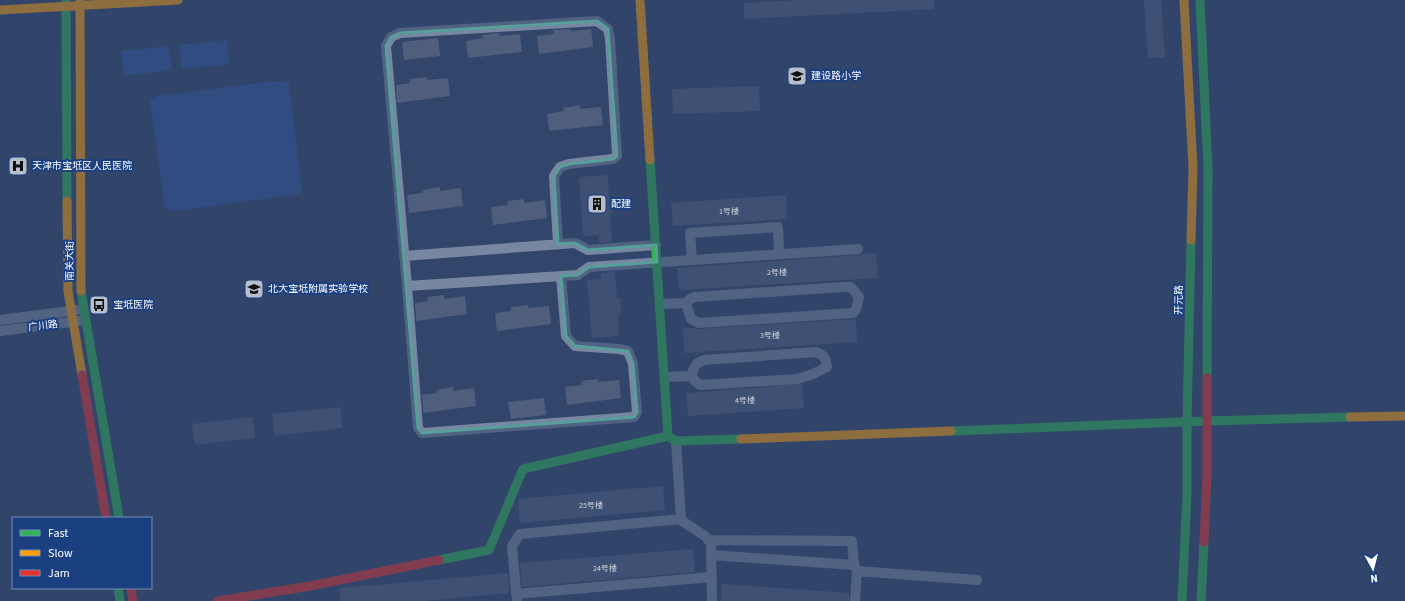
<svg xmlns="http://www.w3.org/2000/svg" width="1405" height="601" viewBox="0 0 1405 601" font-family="'Source Sans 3','Noto Sans SC',sans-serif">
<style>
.green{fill:#2f569a}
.building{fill:#4e5e7c}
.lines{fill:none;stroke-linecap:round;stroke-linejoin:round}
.street{stroke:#7887a1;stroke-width:10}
.fast{stroke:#30b455;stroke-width:9}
.slow{stroke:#ff9f0a;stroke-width:9}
.jam{stroke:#e5322d;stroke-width:9}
.marked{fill:none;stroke:#579f9a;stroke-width:3;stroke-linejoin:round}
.labels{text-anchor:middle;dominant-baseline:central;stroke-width:4;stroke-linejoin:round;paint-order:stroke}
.number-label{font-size:8px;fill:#d3d7de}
.poi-label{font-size:10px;fill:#fff;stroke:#1b4082;text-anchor:start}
.street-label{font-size:10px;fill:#fff;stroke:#1b4082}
</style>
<rect width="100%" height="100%" fill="#32466b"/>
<path class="green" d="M227,40L229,64L182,69L179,45Z
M169,46L172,70L124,76L121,51Z
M276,81L289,83L302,192L294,195L174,211L165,208L150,100L157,96Z"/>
<path class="building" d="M799,0H934V9L744,19V3Z
M1144,0H1161L1165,57L1148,58Z
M570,29V31L591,29L593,47L539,54L537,36L554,34L553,30Z
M499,33L500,36L520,34L522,52L468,58L466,41L483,38L482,35Z
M438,38L440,56L404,60L402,42Z
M427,77V80L448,78L450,96L397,103L396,85L410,83V79Z
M759,86L760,111L673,114L672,89Z
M580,105V109L601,107L603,125L549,131L547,114L564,111L563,108Z
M608,175L609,197H612L613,212H610L612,242L599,243L598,235L583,236L579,177Z
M440,187V191L461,188L463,206L409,213L407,195L423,193V190Z
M786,195L787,219L673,226L671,203Z
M524,199V203L545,200L547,218L493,225L491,207L508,205L507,201Z
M876,253L878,278L679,290L677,268L858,255L862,254Z
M615,272L617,298H620L621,313L618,314L619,336L592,338L587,280L601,279V273Z
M444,295V299L465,296L467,314L416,321L415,303L428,301L427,297Z
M528,305V308L549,306L551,324L497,331L495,313L511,311V307Z
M856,319L857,342L684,353L683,328H694L699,329Z
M598,379V382L619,380L621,398L567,405L565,387L582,385L581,381Z
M802,384L804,408L688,416L686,393Z
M453,387V391L474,388L476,406L423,413L422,395L437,393L436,390Z
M544,398L546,415L511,419L508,402Z
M340,407L343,428L275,436L272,414Z
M253,417L255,438L195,445L192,424Z
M663,486L665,510L520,523L518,502L519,499Z
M693,549L695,572L522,587L520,563Z
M508,573L509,593L423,601H341L339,588H341Z
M722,584L849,593V601H721Z"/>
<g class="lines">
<path class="street" d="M558,244L554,176L560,167L569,164L613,159L617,156L610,39L608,29L597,21L400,33L391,37L386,46L407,286L418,428L422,433L634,417L637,412L633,364L628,351L619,349L575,346L566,336L561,276
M404,256L575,243L588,250L656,245
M692,260L690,233L778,227L779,254
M407,286L578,275L589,267L858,249
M660,304L686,303L691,319L699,323L853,313L856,309L859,297L851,287H843L695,297L690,299L686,303
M0,320L77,310
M0,331L79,321
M665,377L692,376L695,381L700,385L798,379L813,374L827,367C826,358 824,355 816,352L704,360C696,363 693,367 692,376
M679,519L705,536L711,543L712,601
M708,540L852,541L854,565L857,571L855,601
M711,555L854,565
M857,571L977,580
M516,594L712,577
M517,601L512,546L520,534L681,519L676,441"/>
<path class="fast" d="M66,0L67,201
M1200,0L1208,169L1207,378
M650,160L668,436
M81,291L119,518
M951,431L1207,421L1350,417
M439,560L489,550L523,469L668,436L676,441L741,439
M118,588L120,601
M1182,601L1187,494V422L1191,240
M1201,601L1204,542"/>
<path class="slow" d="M80,0L81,291
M640,0L650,160
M1184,0L1193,168L1191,240
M0,10L178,0
M67,201L68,291L82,375
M1350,417L1405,416
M741,439L951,431"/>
<path class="jam" d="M82,375L106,518
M1204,542L1207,476V378
M131,588L133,601
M218,601L310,586L439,560"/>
</g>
<path d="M0 0H1405V601H0ZM597,21L608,29L617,156L613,159L569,164L560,167L554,176L558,244L575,243L588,250L656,245L657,262L589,267L578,275L561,276L566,336L575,346L628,351L633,364L637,412L634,417L422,433L418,428L386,46L391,37L400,33Z" fill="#32466b" fill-opacity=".55" fill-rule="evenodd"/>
<path class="marked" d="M597,21L608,29L617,156L613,159L569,164L560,167L554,176L558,244L575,243L588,250L656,245L657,262L589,267L578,275L561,276L566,336L575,346L628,351L633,364L637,412L634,417L422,433L418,428L386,46L391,37L400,33Z"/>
<defs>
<symbol id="school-square" viewBox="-11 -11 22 22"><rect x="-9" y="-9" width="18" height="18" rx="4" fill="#b7becb" stroke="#1b4082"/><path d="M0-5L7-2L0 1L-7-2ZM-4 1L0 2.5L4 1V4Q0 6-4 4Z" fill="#111"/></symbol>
<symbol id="hospital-square" viewBox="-11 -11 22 22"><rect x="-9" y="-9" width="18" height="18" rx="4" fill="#b7becb" stroke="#1b4082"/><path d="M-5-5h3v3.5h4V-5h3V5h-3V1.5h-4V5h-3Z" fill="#111"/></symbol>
<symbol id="building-square" viewBox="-11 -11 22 22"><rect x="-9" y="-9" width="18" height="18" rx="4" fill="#b7becb" stroke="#1b4082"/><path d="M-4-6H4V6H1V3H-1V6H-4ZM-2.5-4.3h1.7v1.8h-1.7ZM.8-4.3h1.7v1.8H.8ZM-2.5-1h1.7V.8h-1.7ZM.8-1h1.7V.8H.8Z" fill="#111"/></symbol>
<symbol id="bus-square" viewBox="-11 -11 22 22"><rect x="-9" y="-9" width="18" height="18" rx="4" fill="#b7becb" stroke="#1b4082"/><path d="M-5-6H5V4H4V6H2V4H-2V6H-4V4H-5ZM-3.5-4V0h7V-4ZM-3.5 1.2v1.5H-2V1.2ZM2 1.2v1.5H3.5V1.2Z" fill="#111"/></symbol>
</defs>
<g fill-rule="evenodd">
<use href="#school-square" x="786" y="65" width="22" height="22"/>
<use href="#hospital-square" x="7" y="155" width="22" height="22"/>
<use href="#building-square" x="586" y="193" width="22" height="22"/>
<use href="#school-square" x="243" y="278" width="22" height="22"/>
<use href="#bus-square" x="88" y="294" width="22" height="22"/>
</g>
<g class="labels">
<g class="number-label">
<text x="729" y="211">1号楼</text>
<text x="777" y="272">2号楼</text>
<text x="770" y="335">3号楼</text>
<text x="745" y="400">4号楼</text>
<text x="591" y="505">25号楼</text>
<text x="605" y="568">24号楼</text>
</g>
<g class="poi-label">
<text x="811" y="76">建设路小学</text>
<text x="32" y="166">天津市宝坻区人民医院</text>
<text x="611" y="204">配建</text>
<text x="268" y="289">北大宝坻附属实验学校</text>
<text x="113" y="305">宝坻医院</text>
</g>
<g class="street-label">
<text transform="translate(70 261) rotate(-90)">南关大街</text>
<text transform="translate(1179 300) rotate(-89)">开元路</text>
<text transform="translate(43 326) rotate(-7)">广川路</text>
</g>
</g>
<rect x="12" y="517" width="140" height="72" fill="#1b4082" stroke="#768cb4"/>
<rect x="20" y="530" width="20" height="6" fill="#30b455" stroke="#768cb4"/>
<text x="48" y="537" font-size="12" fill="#ffffff">Fast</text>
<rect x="20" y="550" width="20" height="6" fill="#ff9f0a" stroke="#768cb4"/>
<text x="48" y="557" font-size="12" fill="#ffffff">Slow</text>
<rect x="20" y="570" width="20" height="6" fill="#e5322d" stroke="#768cb4"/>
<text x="48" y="577" font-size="12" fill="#ffffff">Jam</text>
<g transform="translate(1373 569) rotate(173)" stroke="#1b4082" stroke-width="3" paint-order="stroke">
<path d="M0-3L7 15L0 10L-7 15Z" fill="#ffffff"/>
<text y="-6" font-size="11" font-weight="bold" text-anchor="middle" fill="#ffffff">N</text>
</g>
</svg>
